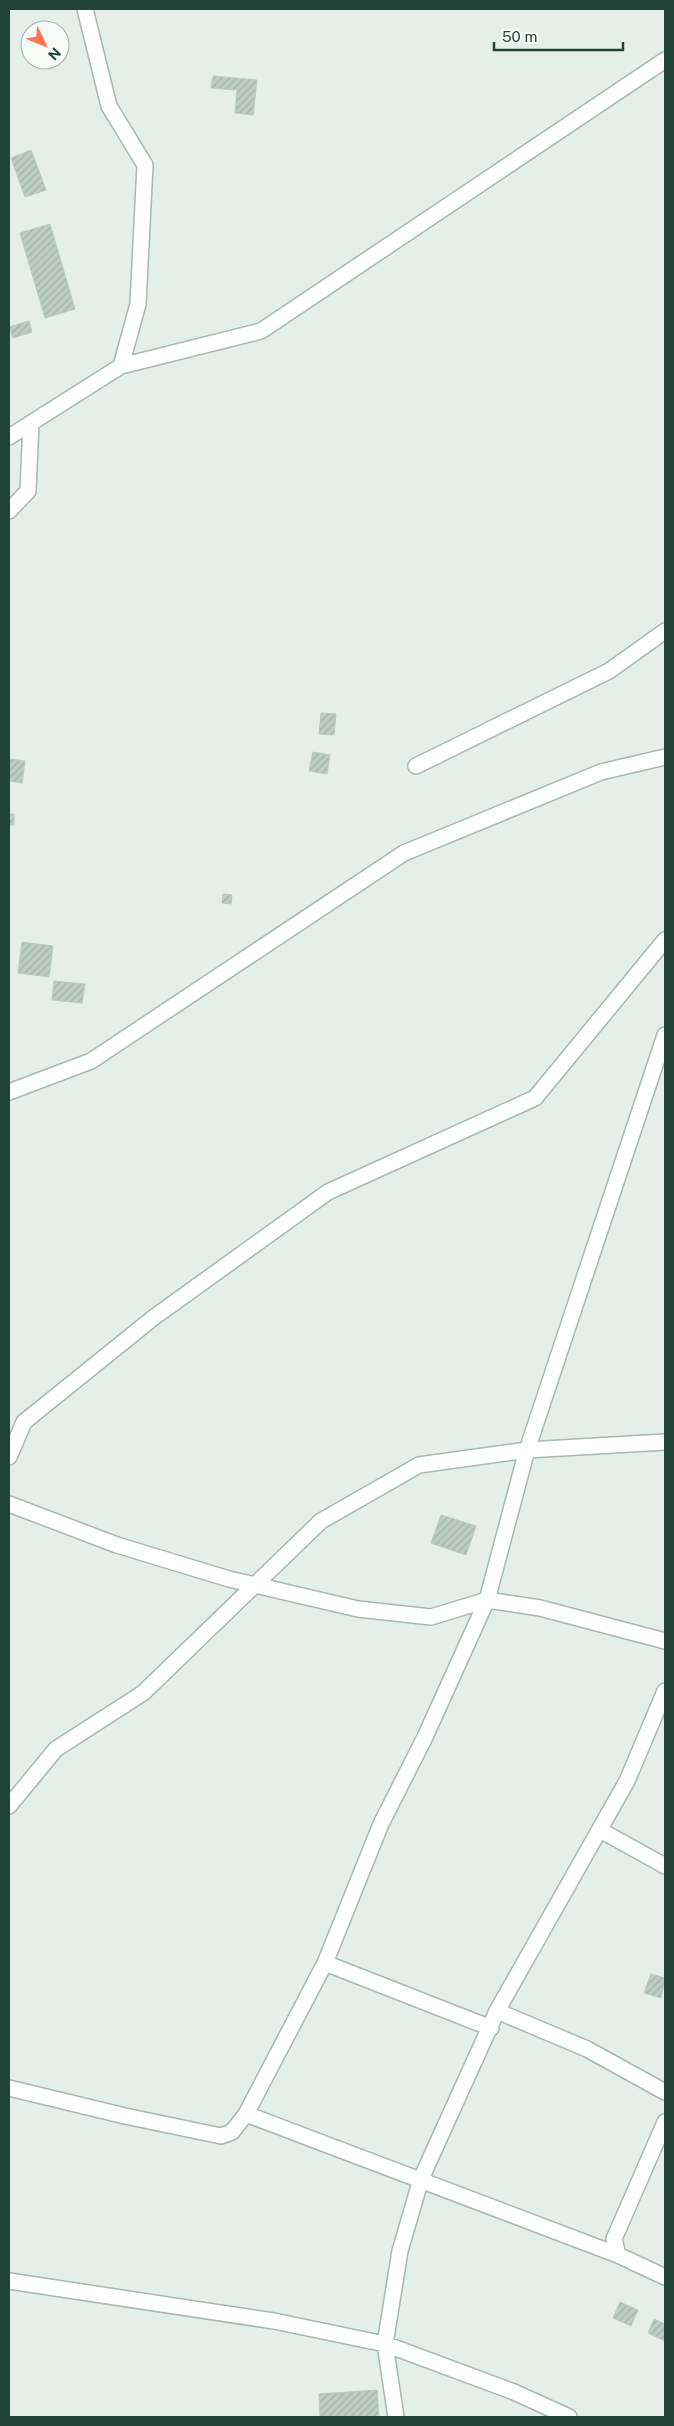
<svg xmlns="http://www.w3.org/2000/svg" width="674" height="2426" viewBox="0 0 674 2426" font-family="'Public Sans',sans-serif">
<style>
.building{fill:url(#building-hatch);stroke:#b6cac0}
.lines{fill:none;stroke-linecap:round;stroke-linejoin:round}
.minor-casing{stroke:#a6b8b1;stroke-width:18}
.minor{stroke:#fff;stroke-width:15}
</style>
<defs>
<pattern id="building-hatch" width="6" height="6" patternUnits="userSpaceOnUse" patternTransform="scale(1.25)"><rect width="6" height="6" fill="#bccdc5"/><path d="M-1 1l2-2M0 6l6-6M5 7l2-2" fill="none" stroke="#a1b1aa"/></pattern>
</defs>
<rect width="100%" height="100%" fill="#e5efea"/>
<path class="building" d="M213,76L257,80L253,115L235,113L237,90L211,88Z
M31,150L46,190L25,197L11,158Z
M50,224L75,309L45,318L20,233Z
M29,321L32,332L13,338L9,327Z
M321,713L336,714L334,735L319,734Z
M313,752L330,755L327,774L309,771Z
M9,759L25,761L22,783L9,781Z
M9,814H14V825H9Z
M223,894L232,895L231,904L222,903Z
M22,942L53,946L49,977L18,973Z
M54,981L85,984L82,1003L52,1000Z
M441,1515L476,1526L466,1555L431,1543Z
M651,1974L665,1978L661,1998L644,1993Z
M620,2302L638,2310L631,2326L613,2318Z
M654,2319L665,2324V2341L648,2333Z
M377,2390L379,2417H320L319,2394Z"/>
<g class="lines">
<defs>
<path id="minor" d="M85,9L109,106L145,165L138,304L121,366
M9,437L121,366L261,331L665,60
M9,511L28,491L31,423
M416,766L609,671L665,631
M9,1092L91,1061L404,853L601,772L665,757
M9,1457L24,1422L153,1318L328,1192L535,1098L665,940
M9,1504L117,1545L229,1579L358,1609L431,1617L487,1600L540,1608L665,1641
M9,1806L56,1749L143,1693L321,1521L419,1465L527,1450L665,1442
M600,1830L665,1866
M325,1963L491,2028
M497,2011L587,2049L665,2092
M9,2088L125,2116L221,2136L232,2132L246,2114L325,1963L381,1824L425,1737L487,1600L527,1450L665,1035
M246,2114L618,2255
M665,2122L614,2239L618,2255L665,2277
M9,2281L274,2321L385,2344L514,2392L569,2417
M396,2417L385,2344L400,2251L421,2179L497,2011L627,1781L665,1691"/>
</defs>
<use href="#minor" class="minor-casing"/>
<use href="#minor" class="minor"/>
</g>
<rect width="674" height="2426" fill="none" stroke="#214338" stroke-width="20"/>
<g transform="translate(45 45) rotate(133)"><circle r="24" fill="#f6fbf8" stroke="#a1b1ab"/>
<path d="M0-4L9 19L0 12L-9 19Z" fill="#ff7353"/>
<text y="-8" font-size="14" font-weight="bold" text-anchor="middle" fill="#214338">N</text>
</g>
<path d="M494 42v8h129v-8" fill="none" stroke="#214338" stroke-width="2.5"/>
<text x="502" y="42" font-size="15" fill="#214338" stroke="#f6fbf8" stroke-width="4" paint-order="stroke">50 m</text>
</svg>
